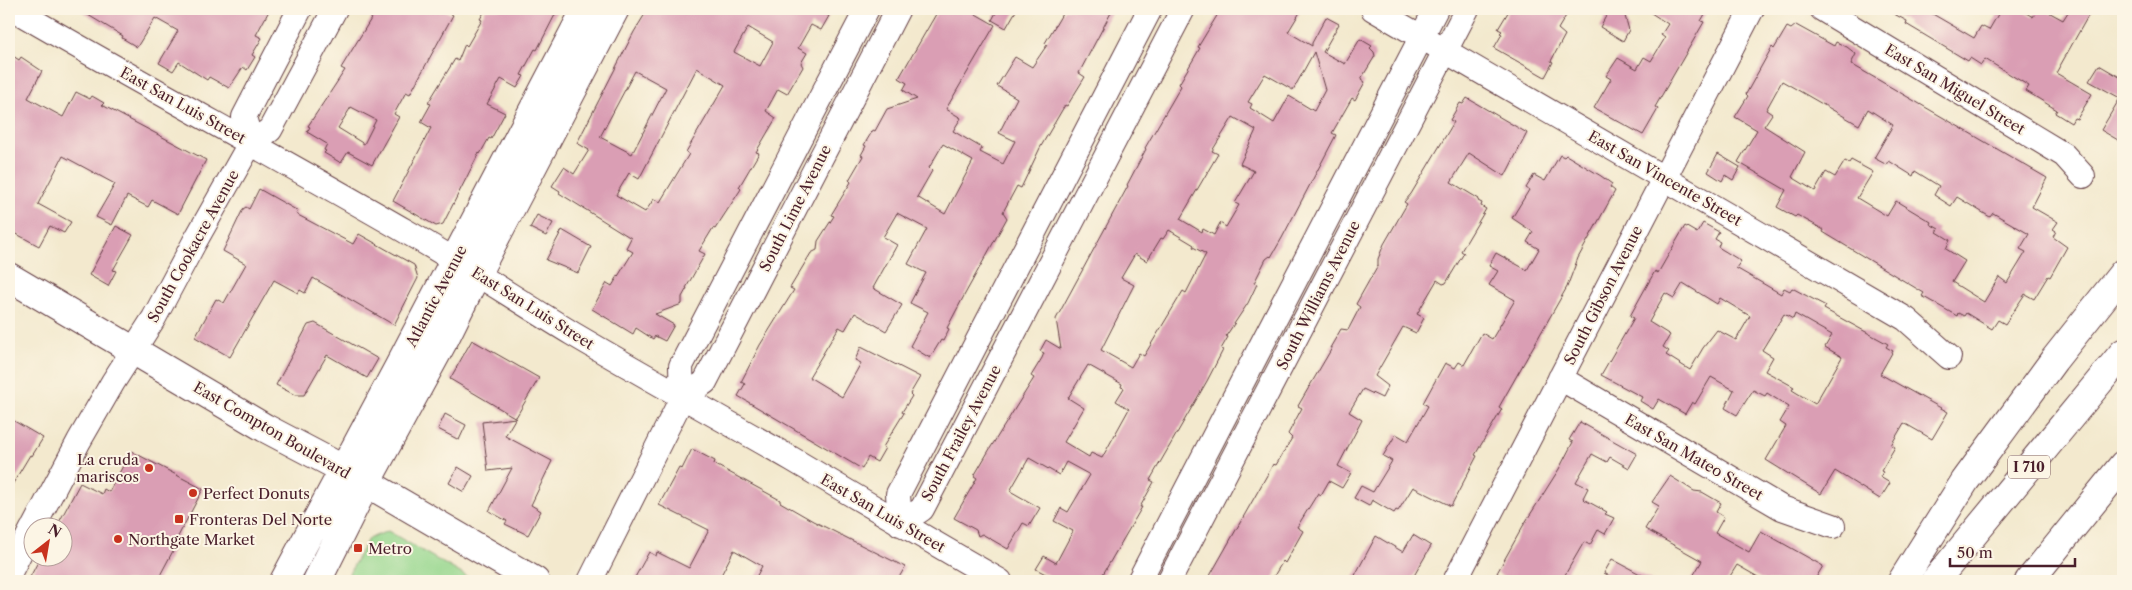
<svg xmlns="http://www.w3.org/2000/svg" width="2132" height="590" viewBox="0 0 2132 590" font-family="'Libre Caslon Text',serif">
<style>
.green{fill:#96d78e;stroke:#707b5c}
.building{fill:#da9eb4;fill-rule:evenodd}
.lines{fill:none;stroke-linecap:round;stroke-linejoin:round}
.minor-casing{stroke:#633d43;stroke-width:26}
.major-casing{stroke:#633d43;stroke-width:30}
.highway-casing{stroke:#633d43;stroke-width:30}
.minor{stroke:#fff;stroke-width:24}
.major{stroke:#fff;stroke-width:28}
.highway{stroke:#fff;stroke-width:28}
.poi-dot{fill:#c8321e;stroke:#fcf5e5;stroke-width:2}
.labels{text-anchor:middle;dominant-baseline:central;stroke-width:4;stroke-linejoin:round;paint-order:stroke}
.shield{fill:#fcf5e5;stroke:#7f5f63;stroke-width:1}
.shield-label{font-size:14px;font-weight:bold;fill:#4a1f2b}
.street-label{font-size:15px;fill:#4a1f2b;stroke:#fcf5e5}
.poi-label{font-size:15px;fill:#4a1f2b;stroke:#fcf5e5;text-anchor:start}
</style>
<rect width="100%" height="100%" fill="#fcf5e5"/>
<filter id="ink" filterUnits="userSpaceOnUse"><feTurbulence type="fractalNoise" baseFrequency=".02" numOctaves="2"/><feDisplacementMap in="SourceGraphic" scale="10" xChannelSelector="R" yChannelSelector="G"/><feConvolveMatrix kernelMatrix="1 2 1 2 8 2 1 2 1" color-interpolation-filters="sRGB"/></filter>
<filter id="wash" filterUnits="userSpaceOnUse"><feTurbulence type="fractalNoise" baseFrequency=".0096" numOctaves="4" result="noise"/><feDisplacementMap in="SourceGraphic" scale="20" xChannelSelector="R" yChannelSelector="G"/><feGaussianBlur stdDeviation="1.12" result="paint"/><feColorMatrix in="noise" values="0 0 0 0 0 0 0 0 0 0 0 0 0 0 0 0 0 1.4 0 .05"/><feComposite in="paint" operator="in"/></filter>
<g filter="url(#wash)">
<rect width="100%" height="100%" fill="#f3e9ce"/>
<path class="green" d="M388,531L474,581H345L368,539Z"/>
<g id="blocks">
<path class="building" d="M78,9H270L256,35L262,38L252,55L255,57L247,70L243,67L229,88L209,77L207,80L179,62L173,71L159,63L178,31L155,18L137,47L122,38L123,36Z
M377,9H442L453,15L410,94L406,92L394,114L399,117L372,165L348,152L341,163L324,153L326,151L324,150L327,144L307,132L310,127L308,126L345,70L341,68ZM351,107L376,120L364,144L338,128Z
M486,9H558L537,50L535,49L521,75L524,76L517,88L501,79L487,104L505,113L491,139L489,138L480,154L479,153L443,224L436,226L393,201L431,128L421,122L431,104L428,103L455,59L458,61L465,44L467,46L482,20L480,19Z
M648,9H817L829,16L821,30L811,25L798,48L807,53L801,63L803,67L787,94L778,89L766,111L776,118L756,152L759,153L739,187L741,189L715,229L713,228L699,251L705,254L686,288H687L682,297V304L655,314L674,325L665,341L655,336L653,339L636,328L633,334L592,309L607,283L612,286L633,252L626,248L631,238L559,193L560,191L552,186L564,167L574,174L589,150L577,143L634,32ZM748,27L773,42L760,66L734,52ZM697,68L725,85L686,152L689,154L660,202L654,199L645,212L616,195L629,173L639,179ZM635,71L666,88L632,154L600,137Z
M939,9H967L995,25L946,109L961,118L953,131L982,148L980,152L1003,164L1015,141L999,133L1017,98L997,86L1015,57L1032,67L1047,45L1045,43L1065,9H1113L1079,73L1085,77L1067,106L1065,105L1040,148L1021,188L1017,186L1003,212L1007,218L965,294L947,328L949,329L943,341L941,340L930,358L910,346L928,312L910,303L926,273L908,264L927,229L897,213L883,237L897,245L873,288L902,305L886,331L855,313L845,330L839,327L809,377L842,397L861,363L855,360L861,347L920,377L910,394L912,396L902,412L904,413L883,447L885,448L877,462L868,457L862,469L738,396L745,384L741,382L760,345L794,290L790,288L811,253L817,250L818,241L834,216L831,215L851,182L849,180L863,156L861,155L866,146L864,145L873,130L875,131L887,109L917,99L903,90L907,83L899,78ZM943,144L973,161L945,214L917,197L932,171L929,168Z
M998,9H1017L1006,28L992,20Z
M1221,9H1302L1288,32L1312,46V43L1326,17L1339,24L1323,52L1345,64L1360,39L1372,46L1370,48L1374,52L1375,56L1361,79L1365,82L1355,100L1352,98L1332,133L1336,135L1282,238L1271,257L1270,256L1266,259L1254,283L1257,284L1248,303L1226,336L1228,337L1221,349L1223,350L1207,381L1150,480L1154,482L1140,507H1142L1099,581H1059L1036,569L1044,556L1056,563L1073,531L1054,521L1061,508L1068,512L1090,475L1066,462L1059,475L1029,458L1010,491L1040,508L1029,526L1023,523L1008,549L982,534L978,536L976,530L954,518L977,478L974,476L991,447L1034,378L1031,376L1042,358L1044,353L1040,351L1046,340L1061,349L1056,319L1128,186L1127,185L1146,149L1145,148L1181,86L1179,84L1200,48L1198,47ZM1314,52L1325,90L1314,111L1289,96L1274,123L1250,108L1252,104L1248,102L1265,74L1293,90ZM1233,117L1256,130L1240,164L1254,171L1235,203L1239,205L1226,227L1220,223L1214,235L1203,229L1202,232L1180,219L1218,154L1212,151ZM1169,230L1194,245L1193,247L1206,254L1186,293L1183,291L1144,356L1139,353L1131,367L1101,350L1134,285L1121,278L1135,254L1147,261L1161,238L1163,239ZM1088,365L1122,384L1121,387L1124,388L1116,401L1129,409L1102,458L1091,453L1089,457L1064,442L1084,408L1068,398Z
M1510,9H1570L1558,29L1565,35L1551,61L1553,62L1545,77L1494,48L1502,34L1500,33L1502,31L1498,29Z
M1610,9H1623L1629,30L1623,41L1600,27Z
M1645,9H1708L1701,21L1704,22L1655,107L1658,109L1643,135L1594,108L1611,79L1606,76L1618,58L1637,69L1644,57L1651,61L1665,38L1661,35L1668,24Z
M1885,9H1924L1974,38L1981,26L1989,30L2001,9H2019L2033,17L2038,9H2043L2063,20L2070,9H2092L2056,73L2092,94L2077,119L2074,118L2071,123L2055,113L2057,110L2026,91L2029,86L1985,59L1981,65L1970,58L1968,61L1906,24L1907,21Z
M1796,25L1834,46L1836,42L1847,47L1856,54L1851,64L2047,178L2032,207L2058,222L2053,229L2056,231L2053,237L2067,247L2050,277L2048,276L2034,299L2025,294L2005,324L1998,320L1992,329L1966,313L1964,316L1958,313L1957,316L1922,296L1924,293L1823,232L1824,230L1797,215L1795,217L1777,207L1786,190L1738,162L1757,130L1735,117L1748,96L1746,94L1772,47L1774,49L1787,27L1791,29ZM1782,81L1859,125L1868,109L1893,125L1874,158L1887,165L1889,161L1913,176L1915,171L1939,186L1934,195L1951,206L1957,197L1990,217L1993,213L2029,234L2020,249L2026,252L2007,283L1999,277L1984,302L1952,282L1965,261L1946,249L1950,240L1937,232L1939,229L1930,224L1931,222L1896,201L1887,216L1857,198L1873,172L1851,160L1849,163L1845,161L1835,177L1826,172L1815,191L1792,177L1805,152L1764,126L1772,114L1766,110Z
M13,56L19,60L21,57L42,71L28,98L63,117L76,92L90,99L92,96L104,103L102,105L206,160L178,214L152,200L148,207L127,196L112,225L96,217L115,184L63,156L38,204L71,222L64,233L50,226L39,246L9,230V64Z
M2099,65L2123,79V143L2101,130L2120,98L2089,81Z
M1467,98L1527,133L1505,176L1469,153L1451,182L1479,199L1478,201L1482,203L1481,206L1486,209L1461,251L1464,253L1446,283L1443,284L1437,280L1417,314L1424,318L1416,333L1403,327L1375,376L1388,386L1382,398L1363,389L1349,412L1362,420L1338,466L1351,473L1342,488L1329,481L1321,495L1318,493L1297,527L1303,531L1285,563L1283,561L1271,581H1207L1270,470L1273,464L1276,465L1292,438L1288,434L1302,408L1298,406L1332,348H1330L1341,329L1348,330L1360,307L1356,304L1378,265V259L1384,244L1407,204L1404,202L1411,194L1454,122L1450,120L1460,103L1463,104Z
M1718,154L1740,167L1733,180L1725,175L1722,181L1708,172Z
M1560,155L1564,157L1566,155L1601,176L1612,184L1610,187L1615,191L1578,258L1567,287L1499,407L1502,409L1475,455L1477,456L1451,506L1413,487L1398,511L1396,510L1394,513L1372,500L1369,506L1354,498L1361,486L1373,492L1392,461L1383,456L1396,434L1408,441L1428,406L1423,403L1445,363L1455,368L1459,362L1464,365L1482,333L1492,339L1515,300L1489,285L1498,271L1489,266L1496,253L1527,270L1539,249L1527,242L1533,232L1512,218L1529,190L1526,188L1534,175L1545,181Z
M259,189L298,211L296,214L353,244L359,234L414,265L418,278L394,325L313,278L305,293L300,290L298,293L274,280L230,357L195,337L216,299L224,303L246,264L223,251L243,209L246,207L249,209Z
M537,215L553,223L546,236L530,228Z
M1703,223L1719,232L1715,239L1720,242L1718,247L1741,261L1736,268L1781,294L1784,288L1790,291L1792,288L1826,306L1824,309L1888,344L1886,347L1893,351L1880,374L1948,412L1932,439L1904,423L1891,445L1895,447L1881,471L1883,472L1880,477L1890,483L1880,499L1835,471L1821,494L1766,460L1786,426L1780,422L1789,407L1767,393L1765,396L1753,390L1737,415L1725,408L1734,390L1711,377L1695,404L1692,402L1685,414L1659,399L1653,409L1640,401L1642,397L1601,375L1634,318L1630,316L1655,271L1658,273L1685,226L1697,233ZM1683,283L1717,304L1720,298L1750,316L1736,340L1717,330L1703,348L1690,370L1666,355L1669,351L1663,347L1670,335L1649,322L1665,293L1674,298ZM1784,314L1793,319L1795,314L1832,335L1825,347L1842,357L1815,404L1792,390L1794,387L1765,371L1773,357L1762,350Z
M116,226L133,235L113,270L116,271L108,286L89,275Z
M562,230L591,247L578,273L546,260Z
M315,323L378,359L367,378L327,355L304,395H295L276,385L308,325Z
M472,340L539,378L505,436L552,461L531,505L541,511L528,535L505,524L507,521L489,511L512,468L488,471L482,422L516,418L450,379Z
M445,414L466,425L459,440L438,429Z
M9,418L43,438L32,456L30,455L9,490Z
M1580,422L1637,454L1629,468L1610,457L1607,462L1592,454L1576,482L1588,488L1583,498L1585,500L1607,512L1605,514L1614,518L1605,534L1598,530L1590,545L1584,542L1562,580L1556,577L1554,581H1509L1497,573L1523,526L1559,469L1573,442L1569,440Z
M692,449L715,461L714,464L780,500V502L813,521L905,567L897,581H754L762,566L734,550L718,581H633L649,552L656,556L657,552L689,568L709,530L659,505L679,468L682,469Z
M131,451L203,489L172,548L174,549L157,581H28L40,558H62V528H56L80,483L102,494L104,489L109,492Z
M458,467L473,476L464,492L449,483Z
M1670,476L1694,491L1702,492L1721,503L1716,512L1724,517L1715,533L1749,552L1761,531L1823,566L1814,581H1765L1737,565L1727,581H1690L1702,561L1645,529L1659,506L1652,502Z
M1413,535L1431,546L1411,581H1352L1376,536L1403,552Z
M1612,559L1653,581H1619L1604,573Z"/>
</g>
</g>
<g filter="url(#ink)">
<use href="#blocks" fill-opacity="0" stroke="#633d43" stroke-width="1"/>
<g class="lines">
<defs>
<path id="minor" d="M13,9C143,85 276,156 407,232C463,264 517,300 573,334C646,377 719,417 792,459C861,500 930,541 1000,581
M1373,9L1906,319L1949,357
M1822,9L2064,155L2083,176
M251,142L244,117L300,9
M1560,378L1782,508L1833,526
M682,398L705,382L898,9
M900,524L922,509L1183,9
M900,524L898,494L1150,9
M33,528L79,441L113,382L154,318L194,243L251,142L270,130L335,9
M9,574L32,529
M590,581L682,398L681,366L867,9
M1139,581L1436,9
M1169,581L1467,9
M1455,581L1752,9"/>
<path id="major" d="M9,277L265,428L343,469L535,581
M284,581L399,366L586,9
M317,581L366,483L445,338L477,273L615,9"/>
<path id="highway" d="M1902,581L1965,481L2054,360L2123,273
M1935,581L2123,353
M2029,581L2123,465"/>
</defs>
<use href="#minor" class="minor-casing"/>
<use href="#major" class="major-casing"/>
<use href="#highway" class="highway-casing"/>
<use href="#minor" class="minor"/>
<use href="#major" class="major"/>
<use href="#highway" class="highway"/>
</g>
</g>
<g class="poi-dot">
<circle cx="149" cy="468" r="5"/>
<circle cx="193" cy="493" r="5"/>
<rect x="174" y="514" width="10" height="10" rx="2.5"/>
<circle cx="118" cy="539" r="5"/>
<rect x="353" y="543" width="10" height="10" rx="2.5"/>
</g>
<g class="labels">
<rect class="shield" x="2008" y="455.5" width="42" height="23" rx="4"/>
<g class="shield-label">
<text x="2029" y="467">I 710</text>
</g>
<g class="street-label">
<text transform="translate(1955 89) rotate(31)">East San Miguel Street</text>
<text transform="translate(183 105) rotate(29)">East San Luis Street</text>
<text transform="translate(1665 178) rotate(30)">East San Vincente Street</text>
<text transform="translate(795 208) rotate(-63)">South Lime Avenue</text>
<text transform="translate(193 246) rotate(-61)">South Cookacre Avenue</text>
<text transform="translate(1318 295) rotate(-63)">South Williams Avenue</text>
<text transform="translate(1603 295) rotate(-63)">South Gibson Avenue</text>
<text transform="translate(436 296) rotate(-62)">Atlantic Avenue</text>
<text transform="translate(533 308) rotate(32)">East San Luis Street</text>
<text transform="translate(272 430) rotate(30)">East Compton Boulevard</text>
<text transform="translate(961 433) rotate(-62)">South Frailey Avenue</text>
<text transform="translate(1694 457) rotate(30)">East San Mateo Street</text>
<text transform="translate(883 513) rotate(30)">East San Luis Street</text>
</g>
<g class="poi-label">
<text x="139" y="459" text-anchor="end">La cruda<tspan x="139" dy="17">mariscos</tspan></text>
<text x="203" y="493">Perfect Donuts</text>
<text x="189" y="519">Fronteras Del Norte</text>
<text x="128" y="539">Northgate Market</text>
<text x="368" y="548">Metro</text>
</g>
</g>
<rect width="2132" height="590" fill="none" stroke="#fcf5e5" stroke-width="30"/>
<g transform="translate(48 542) rotate(31)"><circle r="24" fill="#fcf5e5" stroke="#b59f9b"/>
<path d="M0-4L9 19L0 12L-9 19Z" fill="#c8321e"/>
<text y="-8" font-size="14" font-weight="bold" text-anchor="middle" fill="#4a1f2b">N</text>
</g>
<path d="M1950 558v8h125v-8" fill="none" stroke="#4a1f2b" stroke-width="2.5"/>
<text x="1957" y="558" font-size="15" fill="#4a1f2b" stroke="#fcf5e5" stroke-width="4" paint-order="stroke">50 m</text>
</svg>
